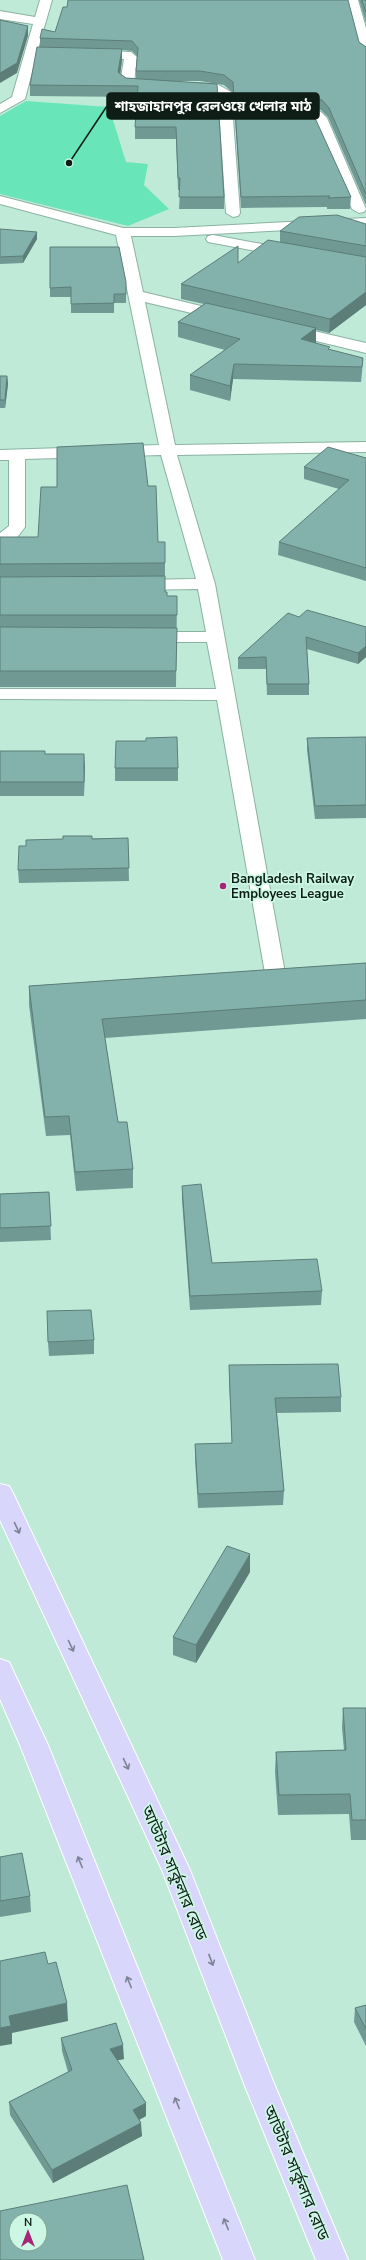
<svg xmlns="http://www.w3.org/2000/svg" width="366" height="2260" viewBox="0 0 366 2260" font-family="'Nunito Sans','Noto Sans Bengali',sans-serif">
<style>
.green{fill:#68e6b9}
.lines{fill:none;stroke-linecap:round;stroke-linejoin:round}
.street-casing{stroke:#89b2a1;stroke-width:2}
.primary-casing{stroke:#fff;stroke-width:2}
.street{fill:#fff;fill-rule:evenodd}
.primary{fill:#d8d6fb;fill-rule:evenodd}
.wall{fill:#719994;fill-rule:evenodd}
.shaded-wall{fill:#5c7d78}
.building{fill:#83b2ac;stroke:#5c7d78;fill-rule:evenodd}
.oneway{stroke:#7d8394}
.poi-dot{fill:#a52576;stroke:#cdf7e5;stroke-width:1.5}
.labels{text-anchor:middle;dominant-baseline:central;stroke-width:3.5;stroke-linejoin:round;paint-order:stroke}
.poi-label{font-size:13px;font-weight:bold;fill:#0e1e17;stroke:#cdf7e5;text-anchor:start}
.near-street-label{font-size:16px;fill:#0e1e17;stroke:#cdf7e5}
.leader{fill:none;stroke:#0e1e17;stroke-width:1.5}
.callout-dot{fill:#0e1e17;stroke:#cdf7e5;stroke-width:1.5}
.callout{fill:#0e1e17;stroke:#0e1e17;stroke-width:1.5}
.callout-label{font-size:14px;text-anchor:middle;font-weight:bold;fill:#fff}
</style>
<rect width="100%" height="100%" fill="#c0ead8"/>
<path class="green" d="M26,101L109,107L126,162L148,164L144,185L169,209L128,226L0,194V116Z"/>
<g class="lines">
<defs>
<path id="street" d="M40,0H52L38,49L131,52L137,57L134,82L155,84L157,87L155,90C145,92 127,93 120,84L124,59L36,57L25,99L0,113V104L12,97L33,24L0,19V11L35,17Z
M346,0H358L366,28V55L360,51Z
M187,83L217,84L231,92L240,213L238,216L233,217L226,213L218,94L182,90L180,87L182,84Z
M308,108L321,112L327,118L366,209L364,212L359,213L352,209L314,120C304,112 283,123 276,113L283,109Z
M0,196L123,228H174L366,218V226L174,236H131L143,292L230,313L233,316L230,319L225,321L145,302L175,445L366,442V452L177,455L215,584L285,973L282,977L275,979L268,977L265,973L217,700L0,699V689H216L207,642H147L141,641L138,637L141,633L147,632H206L198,589L135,590L129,589L126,585L129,581L135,580L196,579L161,455L25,459V527L16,539L0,543V533L9,526V460H0V450L159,445L116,235L0,204Z
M213,235L289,249L296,253L289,257L208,242L206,239L208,236Z
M288,325L366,343V353L283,333L280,330L283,327Z"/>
<path id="primary" d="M0,1484L9,1486L13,1493L190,1870L275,2086L348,2260H316L245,2086L162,1870L0,1520Z
M0,1659L9,1662L48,1745L255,2260H223L20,1745L0,1699Z"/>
</defs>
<use href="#street" class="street-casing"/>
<use href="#primary" class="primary-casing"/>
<use href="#street" class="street"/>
<use href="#primary" class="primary"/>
</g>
<path class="wall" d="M359,0H366V23Z
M67,7L359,42L366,47V205L328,117L321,110L307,106L242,109L351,197L350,209H327V207L241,208L235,120V109H233L232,92L224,85L200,81H171L224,197V209H179L180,190H178L176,139H135V127L137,97L30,96V85L40,47V38L55,32ZM122,50L132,51L137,56L136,71V78H126L120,74L122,60Z
M366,224V305L329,333L316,330L315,343L330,350L363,358L362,373L361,382L233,379L230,401L190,390V375L225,350L178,337V322L204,304L181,299V284L238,263L280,242V231Z
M0,229L37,239L23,263L0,264Z
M126,282V303H114V313H71V297H50V288Z
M0,376H7L8,384L5,408H0Z
M366,458V581L278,555L279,542L339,489L304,479V467Z
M148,486L158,542H165V592L167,596H177L176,687H0V537H38Z
M299,617L366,627V657L358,664L307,649L309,684V695H267L266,669H238V658Z
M366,737V818L315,819L307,750V738Z
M0,751L45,754H84V796H0Z
M115,768H178V781H115Z
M128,838L129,881L19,883L18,870L26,846L63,839Z
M366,963V1019L105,1038L118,1122L133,1169V1188L76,1191L70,1135L46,1136L29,1005V986Z
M182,1186L212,1263L322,1291L321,1305L190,1310L182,1200Z
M49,1192L51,1240L0,1242V1194Z
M94,1340V1354L49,1356L48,1342Z
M229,1365L341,1397V1412L277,1413L284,1491L283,1505L198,1508L195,1459V1444L232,1443L229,1379Z
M250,1572L196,1663L173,1655V1637Z
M343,1708H366V1840H351L349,1814L278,1815L275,1772L276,1752L344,1750L342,1728Z
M0,1857L30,1896L31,1912L0,1917Z
M366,2005V2046L354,2022L355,2008Z
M61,2038L124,2059L117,2060L146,2116L139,2120L142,2136L53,2183L10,2115L9,2102L68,2072L62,2051Z"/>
<path class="shaded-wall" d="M28,26V36L17,73L0,83V73Z
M122,49V60L119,84L118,72Z
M37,232V239L23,263V256Z
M366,292V305L329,333L330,319Z
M316,328V343L301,354V339Z
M234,364L233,379L230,401V386Z
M7,376L8,384L5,408V400Z
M366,646V657L358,664V653Z
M84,754L85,767L84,796Z
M250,1554V1572L196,1663V1645Z
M67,2003L68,2021L12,2033V2044L0,2046V2028L9,2016Z
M123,2045L124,2059L110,2062V2049Z
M146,2103V2116L133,2123V2110Z
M141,2123L142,2136L53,2183L52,2170Z"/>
<path class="building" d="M68,0H348L359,42L366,47V194L329,108L322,100L307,97L234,100L233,82L224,75L200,71H136L138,48L132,41L40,38L42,29L55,32L63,7H67Z
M362,0H366V12Z
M0,20L28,26L17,63L0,73Z
M37,47L122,49L118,72L126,78L217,84L224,197H179L180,178H178L176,127H135L138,86L30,85Z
M310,107L351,197L328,198L330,196L241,197L235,109Z
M337,215L366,224V246L280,231L299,217Z
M0,229L37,232L23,256L0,257Z
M268,240L366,257V292L330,319L181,284L238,246V263Z
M50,247H119L126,282V294H114V303L71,304V287L50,288Z
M206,303L316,328L301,339L330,347L328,349L363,358L362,367L234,364L230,386L190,375L240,339L178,322Z
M0,376H7L5,400H0Z
M143,443L148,486H156L158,542H165V563L0,564V537H38L41,487H57V447Z
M328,447L366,458V568L279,542L349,480L304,467Z
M165,576V592H167V596H177V615H0V577Z
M307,610L366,627V646L358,653L306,637L309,684H267L266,657L238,658L288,613L299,617Z
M0,627L177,628L176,671H0Z
M177,737L178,768H115L116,741H146V738Z
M366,737V805L315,806L307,738Z
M0,751H45V754H84V782H0Z
M63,836H92V839L128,838L129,868L18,870L19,846H26V840L63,839Z
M366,963V1000L102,1019L118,1122H127L133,1169L75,1172L69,1116L45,1117L29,986Z
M201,1184L212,1263L317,1259L322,1291L190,1296L182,1186Z
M49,1192L51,1226L0,1228V1194Z
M91,1310L94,1340L48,1342L47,1311Z
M338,1364L341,1397L275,1398L284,1491L198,1494L195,1444L232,1443L229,1365Z
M227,1546L250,1554L196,1645L173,1637Z
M343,1708H366V1820H352L350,1794L279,1795L276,1752L346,1750Z
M22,1853L30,1896L0,1901V1857Z
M45,1952L48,1964L56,1962L67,2003L9,2016L11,2026L0,2028V1961Z
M366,2005V2029L355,2008Z
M116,2023L123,2045L110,2049L146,2103L133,2110L141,2123L52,2170L9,2102L72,2070L61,2038Z
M127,2185L144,2260H0V2211ZM16,2220H40V2244H16Z"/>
<defs><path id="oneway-shaft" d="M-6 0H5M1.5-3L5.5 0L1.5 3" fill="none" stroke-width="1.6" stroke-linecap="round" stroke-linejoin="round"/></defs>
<g class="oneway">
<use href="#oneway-shaft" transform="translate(17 1528) rotate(65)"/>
<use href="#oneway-shaft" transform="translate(71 1646) rotate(65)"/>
<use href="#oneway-shaft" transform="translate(126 1764) rotate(65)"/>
<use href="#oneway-shaft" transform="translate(80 1862) rotate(-112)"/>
<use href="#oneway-shaft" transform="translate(211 1960) rotate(69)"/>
<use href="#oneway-shaft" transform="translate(129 1982) rotate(-112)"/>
<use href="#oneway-shaft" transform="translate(177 2103) rotate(-112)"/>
<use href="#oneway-shaft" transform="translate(226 2224) rotate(-112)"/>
</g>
<circle class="poi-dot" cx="223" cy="886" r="4"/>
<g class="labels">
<g class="poi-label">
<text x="231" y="879">Bangladesh Railway<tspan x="231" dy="15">Employees League</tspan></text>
</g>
<g class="near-street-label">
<text transform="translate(174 1873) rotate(67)">আউটার সার্কুলার রোড</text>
<text transform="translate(296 2173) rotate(67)">আউটার সার্কুলার রোড</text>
</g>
</g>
<path class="leader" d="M69 163L107 106"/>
<circle class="callout-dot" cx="69" cy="163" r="4"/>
<rect class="callout" x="107" y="93" width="212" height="26" rx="4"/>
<g class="callout-label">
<text x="213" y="111">শাহজাহানপুর রেলওয়ে খেলার মাঠ</text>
</g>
<g transform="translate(28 2232)"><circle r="19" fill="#cdf7e5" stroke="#81a093"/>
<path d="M0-3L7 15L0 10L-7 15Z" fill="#a52576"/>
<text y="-6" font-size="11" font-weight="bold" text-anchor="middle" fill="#0e1e17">N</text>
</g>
</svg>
